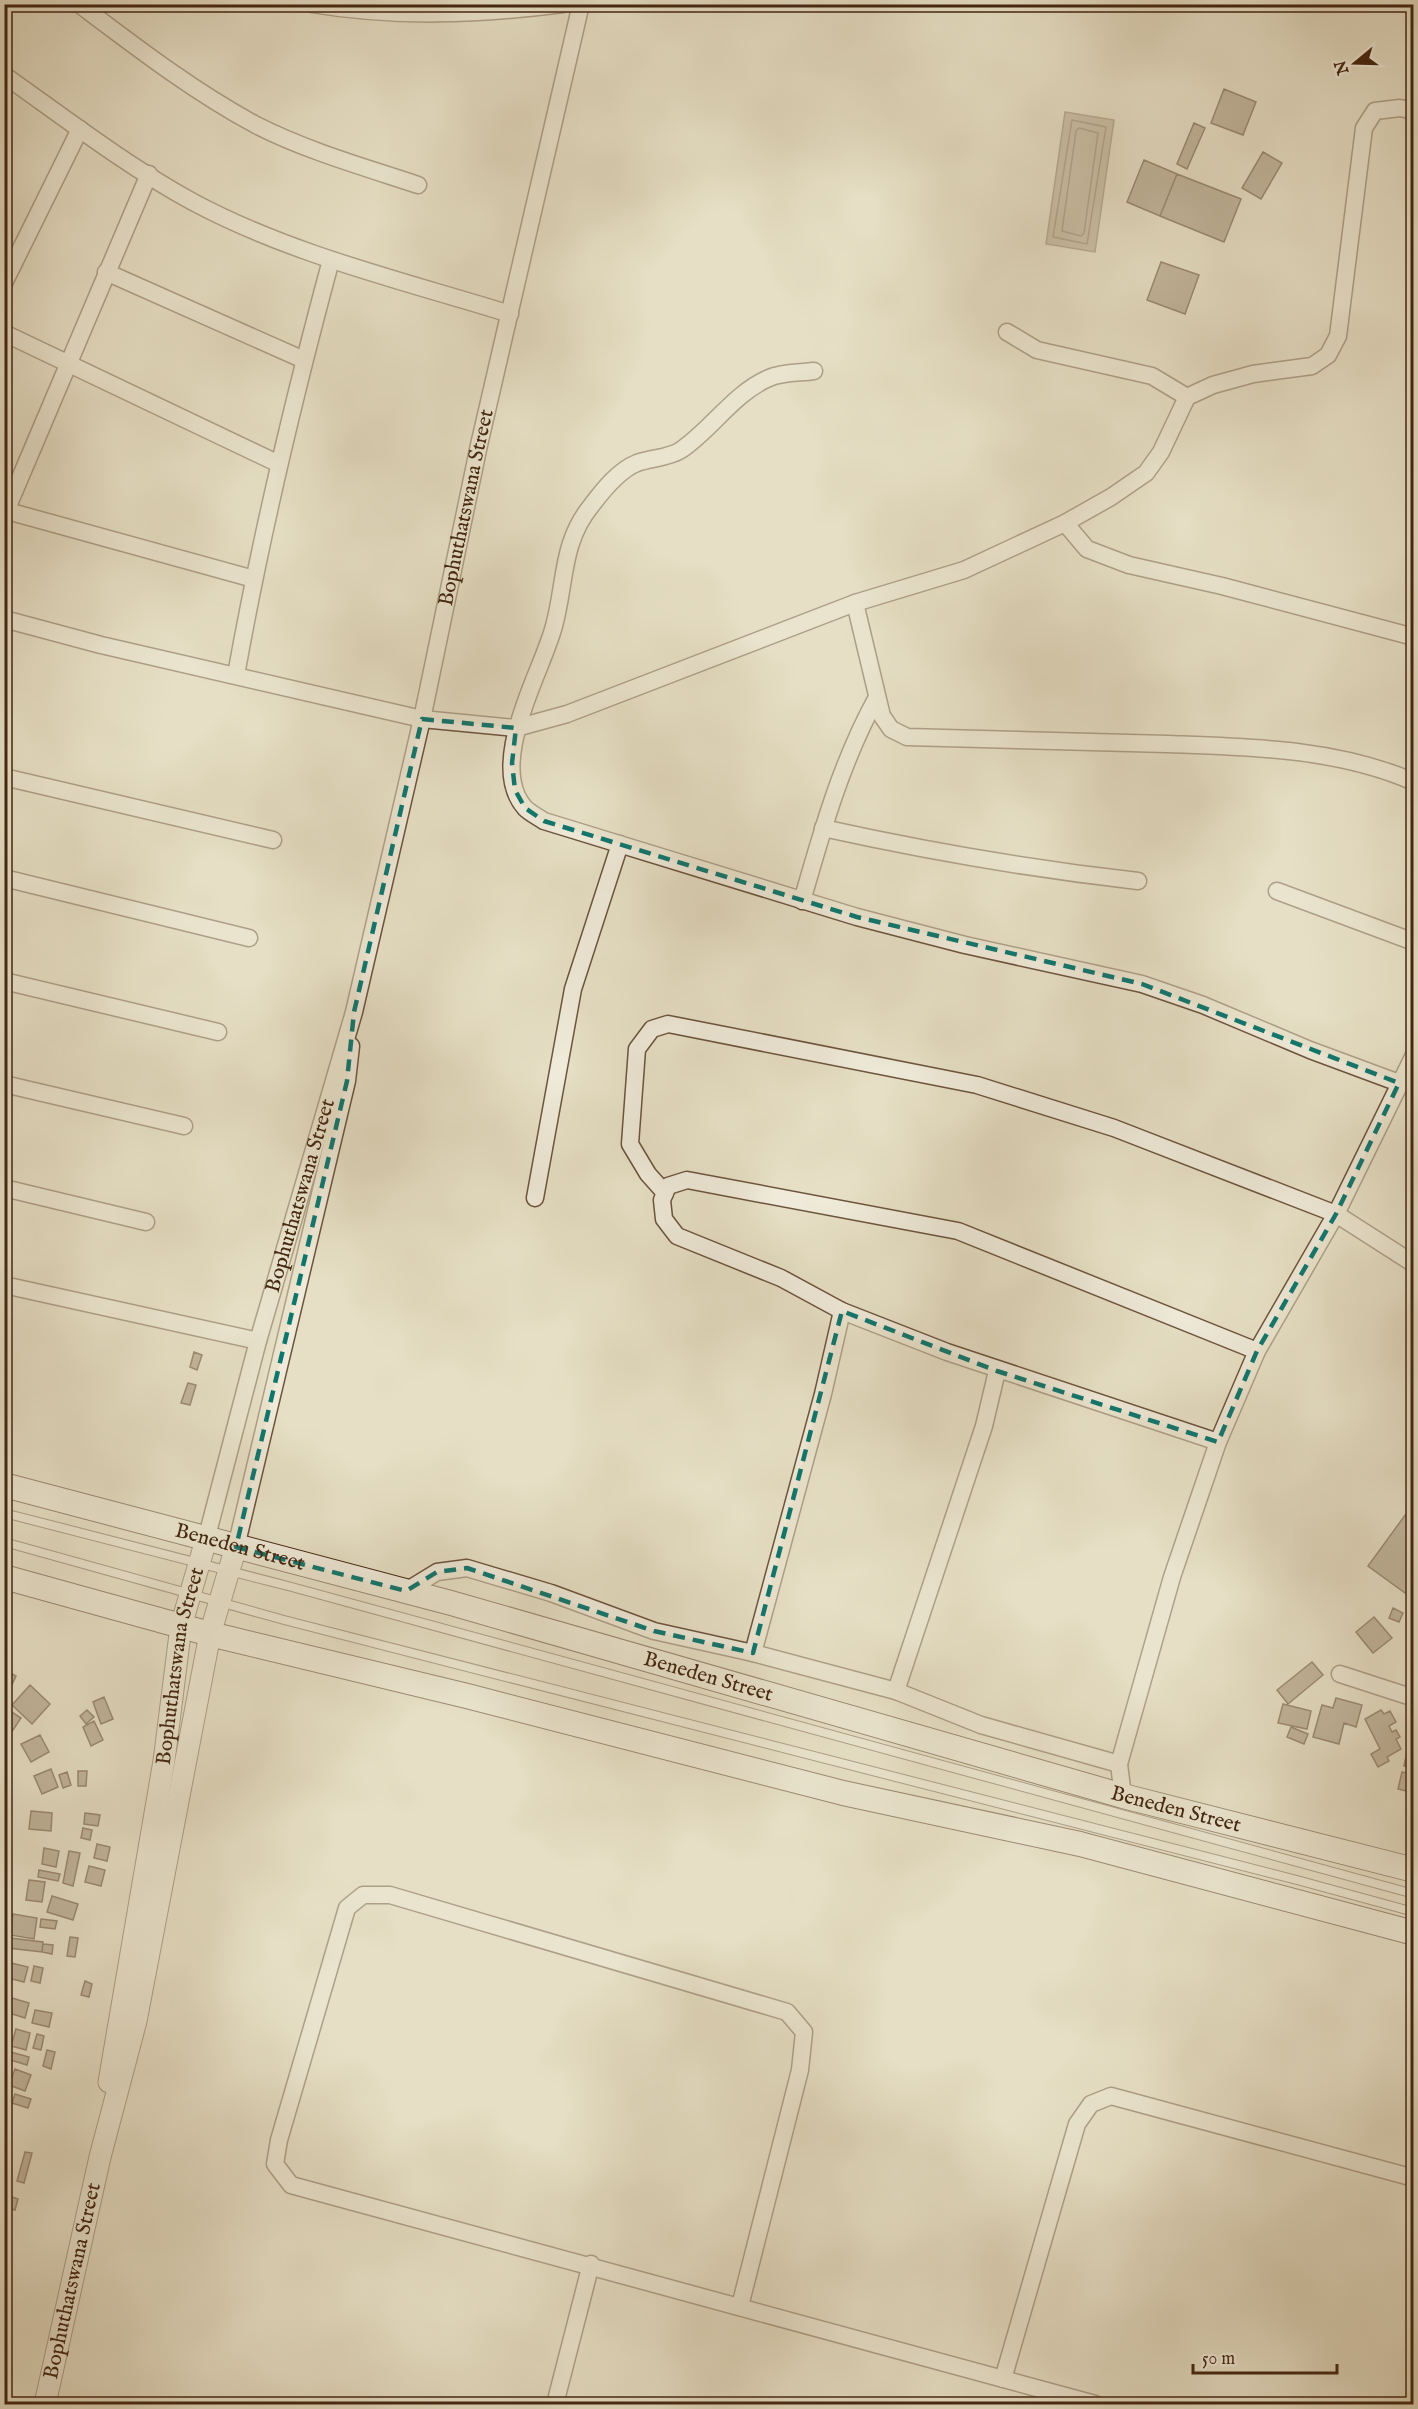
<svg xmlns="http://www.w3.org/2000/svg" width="1418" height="2409" viewBox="0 0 1418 2409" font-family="'IM FELL English',serif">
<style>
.water{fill:#afa087;stroke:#846f57;stroke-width:1.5}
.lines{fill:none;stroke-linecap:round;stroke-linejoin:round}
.shore{stroke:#79634c;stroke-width:1.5}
.building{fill:#98866e;stroke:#432610;stroke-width:1.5}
.service-casing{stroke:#6c543d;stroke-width:10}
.minor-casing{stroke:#6c543d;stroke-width:19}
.tertiary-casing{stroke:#6c543d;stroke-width:23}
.secondary-casing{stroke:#432610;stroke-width:26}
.service{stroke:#efead9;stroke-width:8}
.minor{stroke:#efead9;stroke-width:16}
.tertiary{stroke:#efead9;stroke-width:21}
.secondary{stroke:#efead9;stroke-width:24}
.marked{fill:none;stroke:#0f766e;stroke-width:4.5;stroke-dasharray:12 8;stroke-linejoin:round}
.labels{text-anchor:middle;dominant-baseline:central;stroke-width:4.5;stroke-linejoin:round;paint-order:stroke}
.street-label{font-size:21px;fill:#432610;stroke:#efead9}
</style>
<rect width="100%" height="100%" fill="#e6dfc5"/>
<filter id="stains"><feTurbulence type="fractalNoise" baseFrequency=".00333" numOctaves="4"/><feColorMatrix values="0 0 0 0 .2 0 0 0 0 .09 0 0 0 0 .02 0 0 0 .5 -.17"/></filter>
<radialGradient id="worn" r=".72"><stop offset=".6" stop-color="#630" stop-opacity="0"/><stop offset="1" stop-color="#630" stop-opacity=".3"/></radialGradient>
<path class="water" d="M1065,112L1114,120L1095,252L1046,244Z"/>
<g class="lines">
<path class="shore" d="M1072,120L1106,127L1087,244L1053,237Z
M1079,128L1098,133L1084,233L1081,236L1062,231L1076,131Z"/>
</g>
<path class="building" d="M1224,89L1256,102L1243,135L1211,123Z
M1194,123L1205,128L1187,169L1177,164Z
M1263,152L1282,163L1261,199L1242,188Z
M1144,160L1177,174L1160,216L1127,202Z
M1177,174L1241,199L1224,242L1160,216Z
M1161,262L1199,275L1185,314L1147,300Z
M194,1352L202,1355L197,1370L190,1367Z
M188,1383L196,1385L190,1405L181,1403Z
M1414,1503V1580L1405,1593L1368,1566Z
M1393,1608L1403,1613L1399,1622L1389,1618Z
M1374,1617L1392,1638L1373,1653L1356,1632Z
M1312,1662L1323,1675L1288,1704L1277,1690Z
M5,1670L16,1676L8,1693L4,1692Z
M30,1685L50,1704L32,1724L12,1705Z
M104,1697L113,1719L101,1724L93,1702Z
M1336,1698L1362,1705L1356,1727L1344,1723L1339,1744L1313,1737L1322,1705L1333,1708Z
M1283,1704L1311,1711L1307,1729L1278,1723Z
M4,1707L21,1718L11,1733L4,1729Z
M87,1710L94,1717L86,1724L80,1716Z
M1381,1710L1384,1714L1390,1711L1396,1722L1389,1726L1392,1732L1396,1730L1400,1737L1396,1739L1401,1749L1387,1757L1389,1761L1378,1767L1371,1754L1380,1749L1365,1719Z
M94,1721L103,1740L91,1746L83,1727Z
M1413,1723H1414V1768L1404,1766Z
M1291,1727L1308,1734L1304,1744L1287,1737Z
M40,1735L49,1752L31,1762L21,1744Z
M51,1769L58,1787L42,1794L34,1776Z
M78,1771H87L86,1786H78Z
M67,1772L71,1785L63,1788L59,1775Z
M1402,1772L1414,1775V1793L1398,1789Z
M31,1811L52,1813L51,1831L29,1829Z
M85,1813L100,1815L98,1826L84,1824Z
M83,1828L92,1830L90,1840L81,1838Z
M97,1844L110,1847L107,1861L94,1858Z
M44,1848L59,1851L56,1867L42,1864Z
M69,1851L80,1853L73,1886L63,1883Z
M89,1866L105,1870L101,1886L85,1882Z
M39,1870L60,1874L58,1881L38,1877Z
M29,1880L45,1882L42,1902L26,1900Z
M52,1896L78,1904L73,1920L47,1912Z
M13,1914L37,1918L34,1939L10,1935Z
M41,1919L57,1921L55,1929L40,1927Z
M70,1937L78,1938L75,1957L67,1956Z
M10,1938L43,1942L42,1952L8,1948Z
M43,1944L53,1945L52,1954L42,1952Z
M11,1963L28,1967L24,1982L8,1978Z
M34,1966L43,1968L40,1983L31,1981Z
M85,1981L92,1984L89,1997L81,1995Z
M12,1998L29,2003L25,2018L9,2013Z
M35,2010L52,2013L49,2027L32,2023Z
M16,2029L30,2033L26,2050L11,2046Z
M37,2034L44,2036L41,2050L33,2048Z
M47,2050L55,2052L51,2069L43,2066Z
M7,2051L29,2057L27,2065L4,2058Z
M15,2069L31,2075L25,2091L9,2085Z
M15,2094L31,2099L28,2108L12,2103Z
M25,2152L32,2153L24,2183L17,2181Z
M6,2195L18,2199L15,2210L4,2207Z"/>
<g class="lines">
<defs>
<path id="service" d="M4,1513L288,1586L1414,1894
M4,1542L284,1620L1297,1880L1414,1912"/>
<g id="minor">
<path d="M79,4C136,47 193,91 256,125C307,151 364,167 418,185"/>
<path d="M312,4C396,18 478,15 563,4"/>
<path d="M4,75C66,119 127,166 193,202C292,255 404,281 510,314"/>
<path d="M106,272L304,360"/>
<path d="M4,283L80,129"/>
<path d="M1007,332L1037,350L1152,376L1187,397"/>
<path d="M4,333L279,464"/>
<path d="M814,371C800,373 782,372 769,378C734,393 712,429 681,450C669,458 651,458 637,463C619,470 603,490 591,506C561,543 566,582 554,626C542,672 486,764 525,808C530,813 538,817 544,821L857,917L965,945L1142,984L1203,1005L1310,1050L1399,1083"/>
<path d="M4,510L254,579"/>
<path d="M6,511L149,174"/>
<path d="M1065,523L1087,549L1129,565L1222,586L1414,637"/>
<path d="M855,603L882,716L891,729L907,737C993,740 1080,741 1167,744C1249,747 1337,748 1414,782"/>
<path d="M4,619L101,645L422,719L516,728L567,714L855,603L964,570L1065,523L1111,497L1146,473L1161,452L1187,397L1213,385L1253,374L1312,366L1328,355L1338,336L1364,128L1375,111L1400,108L1414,111"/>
<path d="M236,675C261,535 294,397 331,260"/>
<path d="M4,777L273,840"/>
<path d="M823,828C927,851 1032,869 1138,881"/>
<path d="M4,878L249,938"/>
<path d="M1277,891L1414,942"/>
<path d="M802,901C822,831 841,763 876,699"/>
<path d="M4,981L218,1032"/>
<path d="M4,1084L184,1126"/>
<path d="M4,1188L146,1222"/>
<path d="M665,1193L648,1174L630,1144L637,1049L652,1029L668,1024L977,1085L1114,1128L1336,1214L1414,1264"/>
<path d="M535,1198L573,989L620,844"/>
<path d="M4,1285L258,1341"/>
<path d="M1218,1442L947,1352L842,1311L781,1278L677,1236L664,1219L662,1200L668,1186L687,1180L958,1231L1257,1351"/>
<path id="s1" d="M206,1540L258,1341L354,1012L422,719L479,445L581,4"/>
<path d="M236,1547L347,1081L351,1046"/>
<path d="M406,1591L437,1572L467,1568L551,1593L654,1631L753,1653L896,1691L981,1725L1119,1764"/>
<path d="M753,1653L823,1394L842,1311"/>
<path d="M1340,1674L1414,1698"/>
<path d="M896,1691L984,1426L997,1371"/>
<path d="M1123,1796L1119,1764L1172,1577L1218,1442L1257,1351L1336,1214L1414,1055"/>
<path d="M740,2306L800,2070L804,2032L787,2012L390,1895H363L347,1908L279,2140L275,2164L291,2185C560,2256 828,2329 1095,2404"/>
<path d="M1003,2379L1077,2124L1091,2104L1111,2096L1414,2178"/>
<path d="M555,2404L591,2264"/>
</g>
<g id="tertiary">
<path id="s2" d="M109,2082L164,1761L181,1626L206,1540"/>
<path id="s3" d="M45,2404L100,2157L136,2021L210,1634L236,1547"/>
</g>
<g id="secondary">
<path id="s4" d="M4,1485L451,1603L1123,1796L1414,1870"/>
<path d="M4,1577L210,1634L467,1696L843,1793L1080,1844L1414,1933"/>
</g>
</defs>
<use href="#service" class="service-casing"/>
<use href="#minor" class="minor-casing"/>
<use href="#tertiary" class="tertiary-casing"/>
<use href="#secondary" class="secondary-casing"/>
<use href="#service" class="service"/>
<use href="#minor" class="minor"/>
<use href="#tertiary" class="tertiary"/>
<use href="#secondary" class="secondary"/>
</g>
<path d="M0 0H1418V2409H0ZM422,719L516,728L512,763L515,790L525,808L544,821L857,917L1142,984L1399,1083L1336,1214L1257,1351L1218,1442L997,1371L842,1311L753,1653L654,1631L467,1568L437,1572L406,1591L236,1547L347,1081L354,1012Z" fill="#e6dfc5" fill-opacity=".55" fill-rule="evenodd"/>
<path class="marked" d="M422,719L516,728L512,763L515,790L525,808L544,821L857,917L1142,984L1399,1083L1336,1214L1257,1351L1218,1442L997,1371L842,1311L753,1653L654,1631L467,1568L437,1572L406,1591L236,1547L347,1081L354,1012Z"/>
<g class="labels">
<g class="street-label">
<text stroke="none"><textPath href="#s1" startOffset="1065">Bophuthatswana Street</textPath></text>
<text stroke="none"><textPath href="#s1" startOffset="357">Bophuthatswana Street</textPath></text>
<text stroke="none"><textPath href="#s4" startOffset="244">Beneden Street</textPath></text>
<text stroke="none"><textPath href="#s2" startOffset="422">Bophuthatswana Street</textPath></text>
<text stroke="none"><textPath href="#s4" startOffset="730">Beneden Street</textPath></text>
<text stroke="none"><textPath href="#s4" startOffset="1216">Beneden Street</textPath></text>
<text stroke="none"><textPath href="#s3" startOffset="126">Bophuthatswana Street</textPath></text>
</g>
</g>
<rect width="1418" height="2409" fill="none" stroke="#e6dfc5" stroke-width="24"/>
<rect x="6" y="6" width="1406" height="2397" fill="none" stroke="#432610" stroke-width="3"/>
<rect x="12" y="12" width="1394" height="2385" fill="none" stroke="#432610" stroke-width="1.5"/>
<g transform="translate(1355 63) rotate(251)" stroke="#efead9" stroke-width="4.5" paint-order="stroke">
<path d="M0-4.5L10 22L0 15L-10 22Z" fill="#432610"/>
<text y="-9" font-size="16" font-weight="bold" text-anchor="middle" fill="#432610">N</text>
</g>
<path d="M1193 2364v9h144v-9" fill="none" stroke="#432610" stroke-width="3"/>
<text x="1202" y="2364" font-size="18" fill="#432610" stroke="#efead9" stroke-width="4.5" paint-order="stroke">50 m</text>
<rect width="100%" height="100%" filter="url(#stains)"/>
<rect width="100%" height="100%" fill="url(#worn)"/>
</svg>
